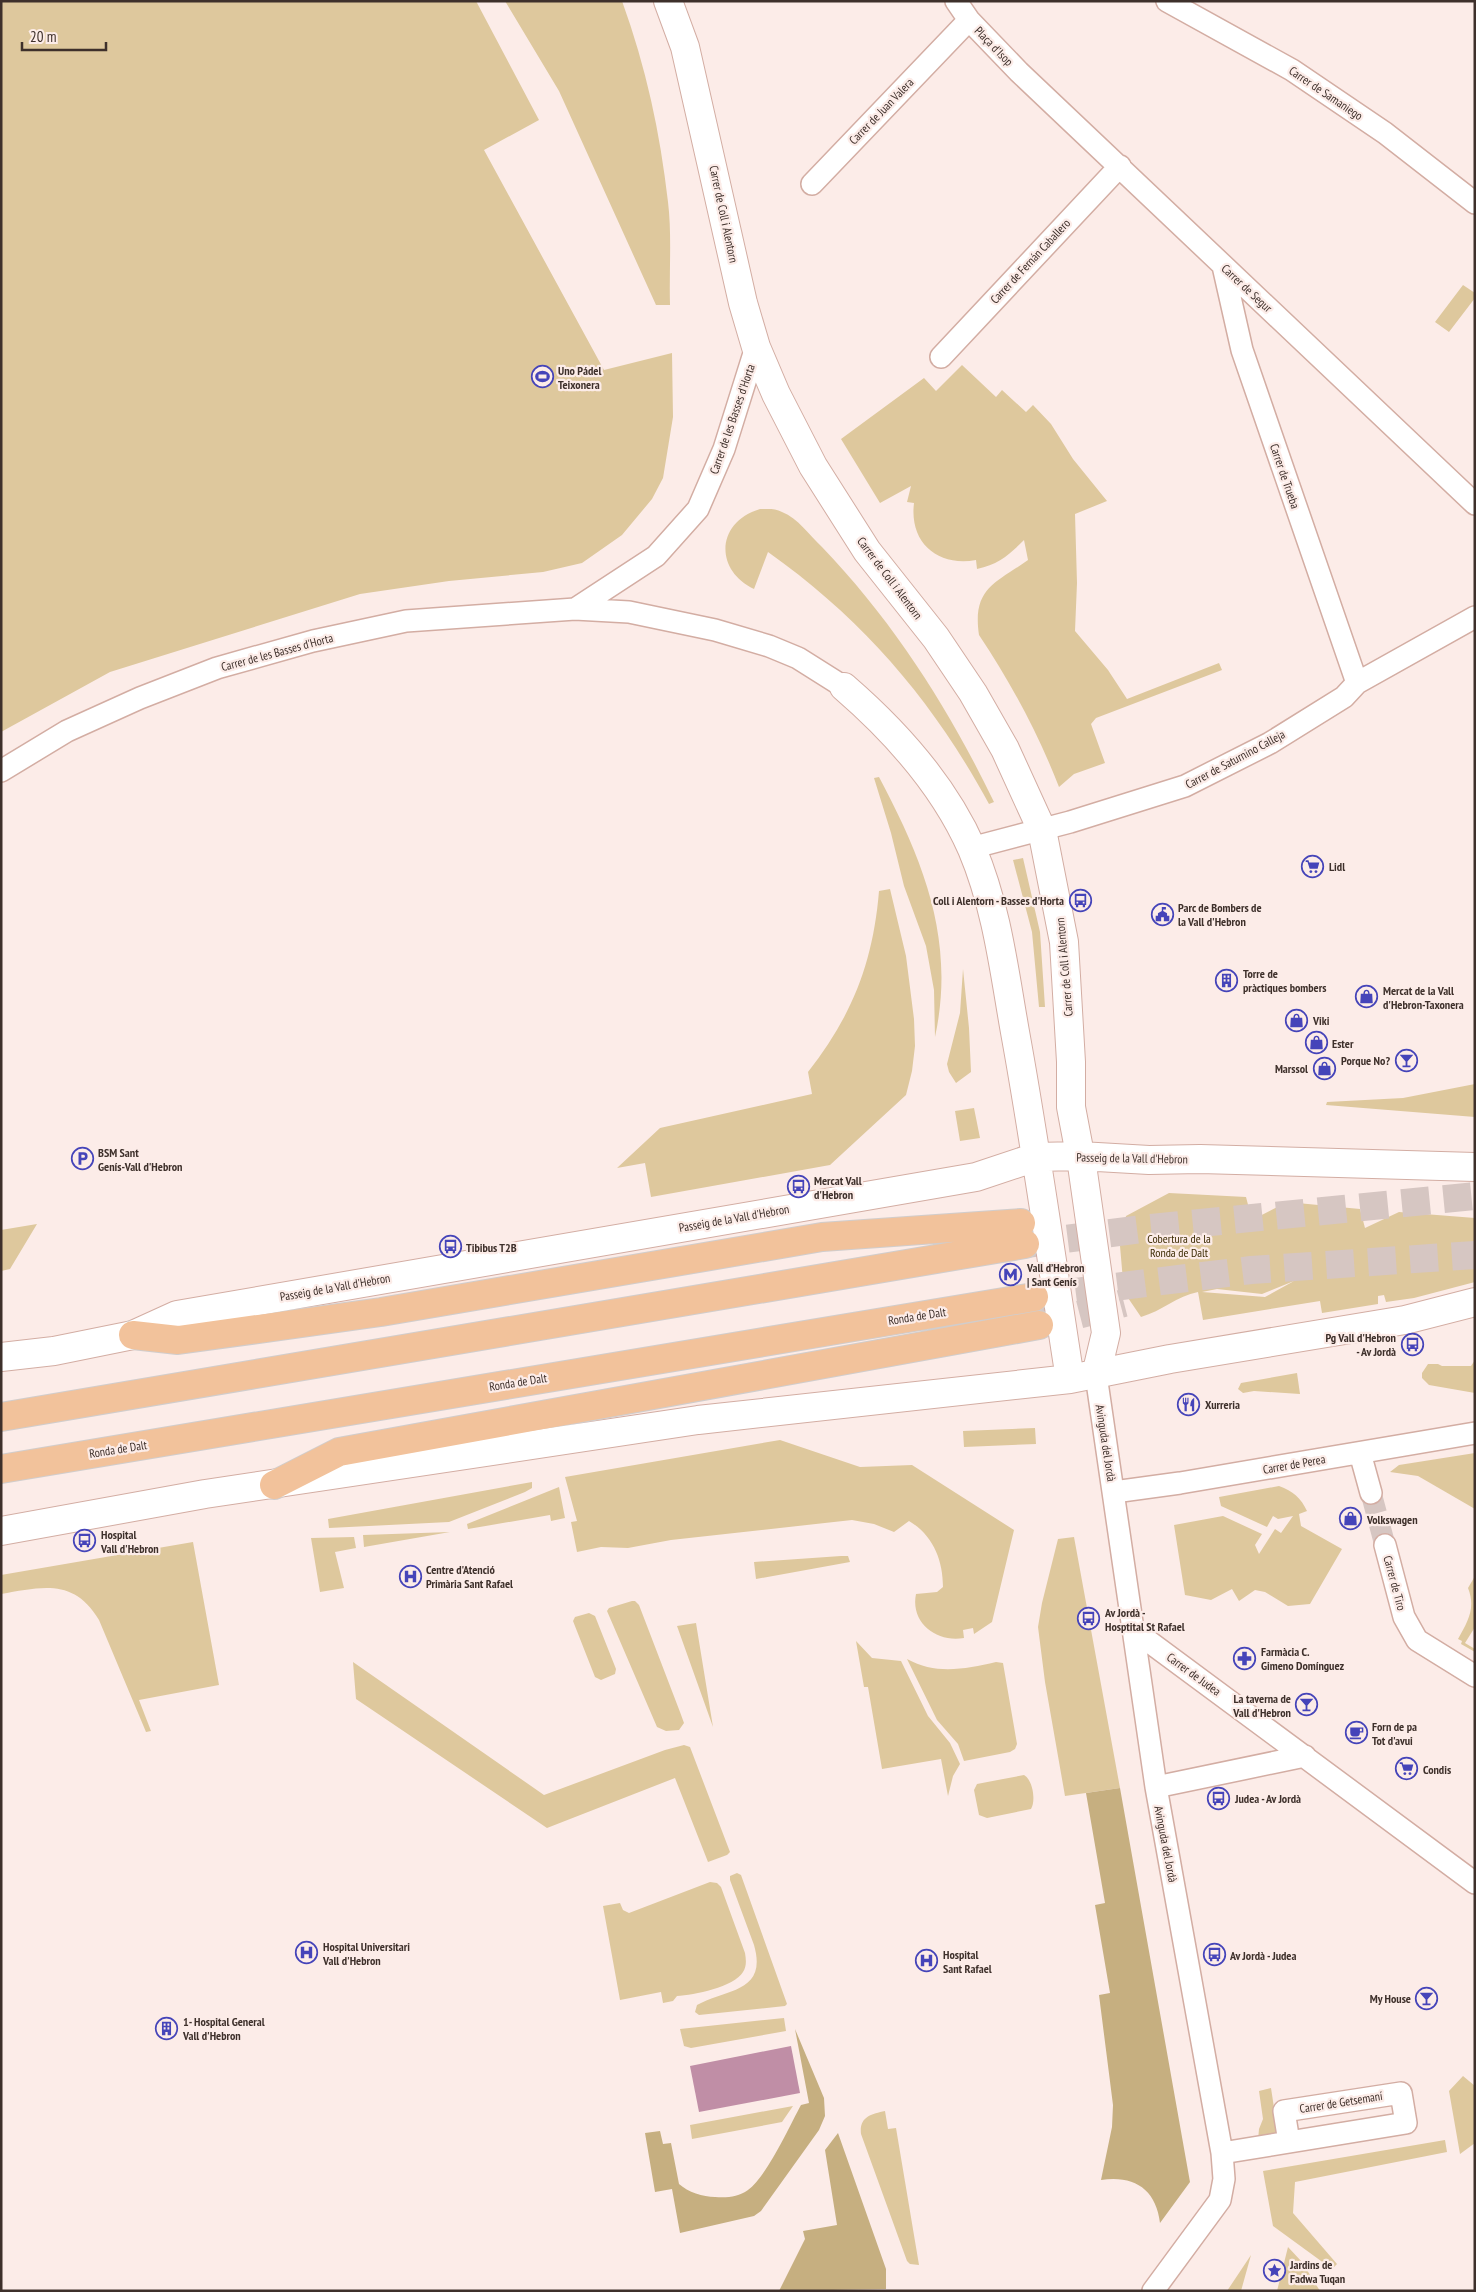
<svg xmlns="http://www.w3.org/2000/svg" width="1476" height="2292" viewBox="0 0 1476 2292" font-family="'PT Sans Narrow',sans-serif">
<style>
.green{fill:#dec89d;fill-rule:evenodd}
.forest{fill:#c6af80}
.water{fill:#c08ea6}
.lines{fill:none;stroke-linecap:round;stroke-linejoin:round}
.minor-tunnel{stroke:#d6c6c2;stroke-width:21;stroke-dasharray:21 11;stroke-linecap:butt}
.trunk-tunnel{stroke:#d6c6c2;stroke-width:28;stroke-dasharray:28 14;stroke-linecap:butt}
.minor-casing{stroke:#d3ada3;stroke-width:24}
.tertiary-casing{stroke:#d3ada3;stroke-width:30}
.trunk-casing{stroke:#d1cdcc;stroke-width:30}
.minor{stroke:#fff;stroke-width:21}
.tertiary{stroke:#fff;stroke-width:28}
.trunk{stroke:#f2c29b;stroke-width:28}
.labels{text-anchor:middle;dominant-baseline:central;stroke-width:4.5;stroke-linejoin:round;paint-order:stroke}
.street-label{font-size:12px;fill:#3e302b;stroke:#fcece8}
.poi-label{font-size:12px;font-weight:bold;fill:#3e302b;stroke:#fcece8;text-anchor:start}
.park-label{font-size:12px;fill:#3c2b03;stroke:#fcece8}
</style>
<rect width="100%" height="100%" fill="#fcece8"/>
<path class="green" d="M1,1H476L539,120L484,150L604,370L672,353L673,417L663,478L652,499L622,535L582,563L543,572L449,581L360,594L110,672L1,732Z
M505,1H622C646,67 660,132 668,202C672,235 669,271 670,305H656L559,91Z
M1463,285L1475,293V298L1449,332L1435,322Z
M962,365L996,397L1002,390L1026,412L1033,405L1051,424L1073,459L1107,501L1075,514L1077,583L1075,631L1108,670L1127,699L1219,663L1222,670L1096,718L1091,724L1105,763L1074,774L1059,787C1038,733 1011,683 979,635C972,588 996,583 1028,560L1024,540C1009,555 999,564 977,569L976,560C938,567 909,543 914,503L907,502L911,486L880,503L841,439L924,378L936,391Z
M760,509C768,509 775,508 782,512C798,518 810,536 822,547C894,622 949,709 994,802L989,804C933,701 864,620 768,552L754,589C714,570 716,522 760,509Z
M879,777C923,860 956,940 935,1037L934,990L926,946L904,886L891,833L874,778Z
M1023,858L1040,932L1045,1007H1039L1032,932L1013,860Z
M890,889L906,956L914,1019L915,1046L912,1071L906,1095L830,1165L651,1197L645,1163L617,1168L660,1128L812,1094L808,1072C852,1016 873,963 879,891Z
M963,969L969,1028L971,1072L956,1083L949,1072L947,1064L960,1013Z
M1475,1084V1117L1326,1105L1327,1102L1403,1098Z
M974,1108L980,1138L960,1141L955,1111Z
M1169,1193L1246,1197L1252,1220L1287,1202L1360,1209L1365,1228L1399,1212L1475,1218V1258H1464L1465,1261L1475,1259V1282L1414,1298L1386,1302L1384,1295L1378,1296V1304L1322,1313L1320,1301L1203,1320L1198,1292C1177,1296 1162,1311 1141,1317L1124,1292L1120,1246L1126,1216ZM1294,1281L1265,1297L1202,1292L1217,1289L1262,1294Z
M37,1224L10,1269L1,1271V1230Z
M1475,1360V1393L1429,1385L1422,1378V1373L1428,1364H1438L1442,1366H1471Z
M1297,1373L1300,1394L1254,1391L1243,1393L1238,1389L1241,1383Z
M1035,1428L1036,1444L964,1447L963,1431Z
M780,1440L860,1467L912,1465L1014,1530L992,1622L974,1634L973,1628L963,1630L964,1638C937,1643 910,1623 916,1594L937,1592L943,1587C943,1560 933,1535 909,1521L894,1532L874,1524L852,1520L671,1540L628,1548L601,1547L577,1552L571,1522L577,1521L565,1477Z
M1475,1453V1509L1418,1476L1390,1472L1399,1465Z
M532,1482V1488L525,1492L449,1522L329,1528L328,1519Z
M1279,1486C1293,1491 1301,1498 1307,1511L1299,1514L1301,1526L1342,1549L1310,1604L1288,1606L1265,1592L1255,1590L1239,1601L1232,1589L1211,1600L1185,1595L1174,1525L1223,1516L1262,1534L1255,1545L1259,1554L1275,1529L1281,1533L1293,1516L1278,1519L1273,1516L1267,1527L1221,1506L1219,1497Z
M559,1487L565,1518L551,1521L550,1515L468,1529L467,1524Z
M450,1532L364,1547L363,1535Z
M354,1537L356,1548L335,1552L344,1588L320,1592L311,1538Z
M1074,1537L1120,1788L1065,1796L1045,1682L1038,1627L1042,1603L1058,1539Z
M193,1542L219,1685L139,1700L151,1731L146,1732L99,1620C74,1578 42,1587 1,1594V1575Z
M841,1556H848L850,1562L756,1579L754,1562Z
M1475,1576V1627L1465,1643L1475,1649V1652L1461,1644L1462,1641L1458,1639C1468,1621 1476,1608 1468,1588Z
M632,1601H635L639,1605L680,1712L684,1723L679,1730L666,1731L657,1727L607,1611L609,1608Z
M589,1613L595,1616L616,1669L615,1674L601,1680L595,1677L573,1621L575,1617Z
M696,1623L713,1727L677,1626Z
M856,1641L872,1658L901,1661L928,1716L950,1743L960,1764L953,1776L948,1796L941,1759L882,1769L868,1687H864Z
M907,1659C936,1675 965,1669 996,1662L1003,1663L1017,1744L1015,1749L1010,1752L964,1761L958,1744L937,1720Z
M353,1662L544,1795L665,1750L684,1745L690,1747L730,1852L727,1855L708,1862L675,1778L547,1828L356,1699Z
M1024,1775C1033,1780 1036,1801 1031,1809L987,1818L979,1815L974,1790L977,1784Z
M737,1873L741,1875L787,2004L785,2006L699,2015L695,2012L697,2005C725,1989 768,1993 754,1945L730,1880V1876Z
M710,1882L717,1883L721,1887L745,1953C746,1959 747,1966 743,1972C734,1987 694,1995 677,1996L673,2001L663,2003L661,1992L620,2000L603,1906L620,1903L623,1910L629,1913Z
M784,2018L786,2031L691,2048L684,2046L680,2029Z
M1463,2076L1475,2086V2143L1460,2154L1449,2091Z
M1271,2088L1278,2134L1258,2140L1259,2129L1263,2119L1259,2091Z
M793,2106L782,2122L692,2139L690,2125Z
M885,2111L888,2129L896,2128L919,2265L910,2264L907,2261L861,2134C859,2117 871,2114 885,2111Z
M1445,2140L1447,2152L1295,2182L1293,2213L1337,2264L1332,2269L1273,2226L1263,2171Z
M1288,2247L1302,2262L1320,2291H1277Z
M1251,2255L1241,2291H1227Z"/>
<path class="forest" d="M1120,1788L1190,2182L1160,2223C1156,2189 1134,2175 1101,2180L1112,2127L1113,2105L1099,1995L1110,1993L1095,1905L1105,1903L1086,1793Z
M795,2029L824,2098L825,2116L819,2130L761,2211L754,2216L680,2233L672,2189L655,2192L645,2133L660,2131L663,2144L671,2143L679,2184C688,2192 703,2197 715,2197C727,2198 738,2197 748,2190C767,2176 789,2127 801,2105L809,2103Z
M838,2133L886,2269V2289L779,2291L805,2239L803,2231L837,2225L825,2150Z"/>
<path class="water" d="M791,2046L800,2093L699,2112L690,2066Z"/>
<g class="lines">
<path class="minor-tunnel" d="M1371,1493L1385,1545"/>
<path class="trunk-tunnel" d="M1026,1244L1150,1228L1475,1196
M1034,1297L1251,1270L1475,1255
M1039,1325L1124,1303"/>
<defs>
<path id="minor" d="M956,1L969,20L1019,72L1475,504
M1167,1L1292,70L1385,133L1475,203
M812,184L969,20
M1223,266L1242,350L1357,683
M941,357L1120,166
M575,609L656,556L698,509L724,449L756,347
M1,771L67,731L140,698L217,668L313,641L406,621L575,609L629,612L715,630L769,646L798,658L844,687
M971,848L1070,822L1185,786L1270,743L1344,697L1357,683L1475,617
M1096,1375L1156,1787L1222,2153L1224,2179L1220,2200L1153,2291
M1360,1453L1371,1493
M1114,1492L1180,1483L1475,1433
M1385,1545L1404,1617L1417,1640L1475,1676
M1132,1629L1475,1883
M1156,1787L1305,1756
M1222,2153L1406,2123L1401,2093L1284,2111L1289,2142"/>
<path id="tertiary" d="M668,1L685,47L743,303L756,347L776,394L813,466L867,551L936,638L973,693L1005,749L1042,830L1064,942L1071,1062V1107L1082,1165L1106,1333L1096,1375
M844,687C896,732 944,785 972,849C997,908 1004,970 1015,1032C1036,1147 1052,1264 1070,1379
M1,1357L54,1351L133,1335L177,1315L976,1177L1036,1157L1080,1156L1149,1160L1200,1159L1475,1167
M1,1531L205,1494L698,1420L1070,1379L1170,1359L1405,1320L1475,1302"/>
<path id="trunk" d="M133,1335L178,1340L381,1312L822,1237L1021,1223
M1,1417L1025,1244
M1,1469L1034,1297
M274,1485L339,1452L1039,1325"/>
</defs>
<use href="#minor" class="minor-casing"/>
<use href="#tertiary" class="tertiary-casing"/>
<use href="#trunk" class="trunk-casing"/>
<use href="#minor" class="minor"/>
<use href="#tertiary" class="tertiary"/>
<use href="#trunk" class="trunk"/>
</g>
<defs>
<symbol id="stadium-ring" viewBox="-11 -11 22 22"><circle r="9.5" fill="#fcece8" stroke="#4544b9" stroke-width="1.5"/><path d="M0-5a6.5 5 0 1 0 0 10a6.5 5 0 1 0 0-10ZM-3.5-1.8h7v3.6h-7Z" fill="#4544b9"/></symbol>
<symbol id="supermarket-ring" viewBox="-11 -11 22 22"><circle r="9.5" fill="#fcece8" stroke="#4544b9" stroke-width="1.5"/><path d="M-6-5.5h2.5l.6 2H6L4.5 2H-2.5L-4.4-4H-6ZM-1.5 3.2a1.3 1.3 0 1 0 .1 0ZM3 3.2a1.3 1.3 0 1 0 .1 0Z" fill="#4544b9"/></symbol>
<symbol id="bus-ring" viewBox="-11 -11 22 22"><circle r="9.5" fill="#fcece8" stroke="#4544b9" stroke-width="1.5"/><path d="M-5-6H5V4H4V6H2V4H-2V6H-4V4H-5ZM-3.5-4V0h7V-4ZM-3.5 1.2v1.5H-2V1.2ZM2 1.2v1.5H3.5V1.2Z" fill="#4544b9"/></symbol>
<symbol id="civic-ring" viewBox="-11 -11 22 22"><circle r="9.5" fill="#fcece8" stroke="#4544b9" stroke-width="1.5"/><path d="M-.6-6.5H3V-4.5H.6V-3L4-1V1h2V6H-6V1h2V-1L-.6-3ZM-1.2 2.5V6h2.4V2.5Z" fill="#4544b9"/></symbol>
<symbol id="building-ring" viewBox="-11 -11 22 22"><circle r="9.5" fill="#fcece8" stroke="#4544b9" stroke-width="1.5"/><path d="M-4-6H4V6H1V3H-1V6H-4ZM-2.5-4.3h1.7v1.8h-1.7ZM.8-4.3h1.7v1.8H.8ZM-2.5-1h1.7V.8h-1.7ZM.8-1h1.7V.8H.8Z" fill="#4544b9"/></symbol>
<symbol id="shop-ring" viewBox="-11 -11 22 22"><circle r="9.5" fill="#fcece8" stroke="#4544b9" stroke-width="1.5"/><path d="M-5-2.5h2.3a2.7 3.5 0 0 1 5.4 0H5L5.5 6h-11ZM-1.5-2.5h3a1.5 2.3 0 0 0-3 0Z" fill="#4544b9"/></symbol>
<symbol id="bar-ring" viewBox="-11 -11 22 22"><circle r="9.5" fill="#fcece8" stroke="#4544b9" stroke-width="1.5"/><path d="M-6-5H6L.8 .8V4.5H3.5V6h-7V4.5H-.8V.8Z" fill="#4544b9"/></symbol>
<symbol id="parking-ring" viewBox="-11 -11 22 22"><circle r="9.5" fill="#fcece8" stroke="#4544b9" stroke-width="1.5"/><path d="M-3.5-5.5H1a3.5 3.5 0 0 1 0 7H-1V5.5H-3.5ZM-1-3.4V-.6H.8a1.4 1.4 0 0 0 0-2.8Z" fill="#4544b9"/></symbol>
<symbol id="metro-ring" viewBox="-11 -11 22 22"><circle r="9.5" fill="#fcece8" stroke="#4544b9" stroke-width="1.5"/><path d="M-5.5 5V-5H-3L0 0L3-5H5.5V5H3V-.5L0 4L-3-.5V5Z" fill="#4544b9"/></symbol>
<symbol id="restaurant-ring" viewBox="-11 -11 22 22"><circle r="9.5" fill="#fcece8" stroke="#4544b9" stroke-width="1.5"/><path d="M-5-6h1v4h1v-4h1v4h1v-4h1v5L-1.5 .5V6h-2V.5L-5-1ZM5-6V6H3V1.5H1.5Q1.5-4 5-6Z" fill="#4544b9"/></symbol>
<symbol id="hospital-ring" viewBox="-11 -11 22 22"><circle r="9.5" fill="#fcece8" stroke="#4544b9" stroke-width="1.5"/><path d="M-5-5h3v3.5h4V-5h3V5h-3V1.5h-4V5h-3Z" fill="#4544b9"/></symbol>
<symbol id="pharmacy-ring" viewBox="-11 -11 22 22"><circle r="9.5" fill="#fcece8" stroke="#4544b9" stroke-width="1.5"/><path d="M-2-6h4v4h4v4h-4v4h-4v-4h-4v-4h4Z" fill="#4544b9"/></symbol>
<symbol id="cafe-ring" viewBox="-11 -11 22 22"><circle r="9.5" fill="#fcece8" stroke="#4544b9" stroke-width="1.5"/><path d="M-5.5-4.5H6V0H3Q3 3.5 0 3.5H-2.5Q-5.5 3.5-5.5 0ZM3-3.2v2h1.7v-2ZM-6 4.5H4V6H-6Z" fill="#4544b9"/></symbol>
<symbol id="sight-ring" viewBox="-11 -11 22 22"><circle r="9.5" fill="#fcece8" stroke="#4544b9" stroke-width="1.5"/><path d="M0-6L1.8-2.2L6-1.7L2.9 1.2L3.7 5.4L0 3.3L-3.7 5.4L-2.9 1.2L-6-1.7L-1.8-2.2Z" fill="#4544b9"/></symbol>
</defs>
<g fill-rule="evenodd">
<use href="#stadium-ring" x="530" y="364" width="25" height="25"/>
<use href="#supermarket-ring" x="1300" y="854" width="25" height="25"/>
<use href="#bus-ring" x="1068" y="888" width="25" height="25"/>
<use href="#civic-ring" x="1150" y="902" width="25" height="25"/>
<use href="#building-ring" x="1214" y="968" width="25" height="25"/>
<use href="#shop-ring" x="1354" y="984" width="25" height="25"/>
<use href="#shop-ring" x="1284" y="1008" width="25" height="25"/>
<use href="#shop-ring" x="1304" y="1030" width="25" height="25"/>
<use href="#bar-ring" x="1394" y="1048" width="25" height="25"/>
<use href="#shop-ring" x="1312" y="1056" width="25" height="25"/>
<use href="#parking-ring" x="70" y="1146" width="25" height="25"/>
<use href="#bus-ring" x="786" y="1174" width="25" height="25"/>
<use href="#bus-ring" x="438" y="1234" width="25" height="25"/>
<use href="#metro-ring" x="998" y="1262" width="25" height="25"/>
<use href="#bus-ring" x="1400" y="1332" width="25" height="25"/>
<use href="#restaurant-ring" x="1176" y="1392" width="25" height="25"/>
<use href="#shop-ring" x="1338" y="1506" width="25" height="25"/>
<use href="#bus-ring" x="72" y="1528" width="25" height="25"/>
<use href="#hospital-ring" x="398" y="1564" width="25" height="25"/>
<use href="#bus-ring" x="1076" y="1606" width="25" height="25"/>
<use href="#pharmacy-ring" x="1232" y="1646" width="25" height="25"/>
<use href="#bar-ring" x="1294" y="1692" width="25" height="25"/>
<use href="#cafe-ring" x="1344" y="1720" width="25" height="25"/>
<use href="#supermarket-ring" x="1394" y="1756" width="25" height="25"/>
<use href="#bus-ring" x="1206" y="1786" width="25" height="25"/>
<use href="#hospital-ring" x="294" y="1940" width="25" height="25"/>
<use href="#bus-ring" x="1202" y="1942" width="25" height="25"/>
<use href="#hospital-ring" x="914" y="1948" width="25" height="25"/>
<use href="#bar-ring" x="1414" y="1986" width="25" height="25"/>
<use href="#building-ring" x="154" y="2016" width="25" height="25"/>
<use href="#sight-ring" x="1262" y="2258" width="25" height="25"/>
</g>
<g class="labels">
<g class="street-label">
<text transform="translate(994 46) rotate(46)">Plaça d'Isop</text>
<text transform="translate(1326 93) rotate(34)">Carrer de Samaniego</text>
<text transform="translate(881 111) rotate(-46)">Carrer de Juan Valera</text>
<text transform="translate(724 214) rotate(78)">Carrer de Coll i Alentorn</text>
<text transform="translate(1030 261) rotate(-47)">Carrer de Fernán Caballero</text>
<text transform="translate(1247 288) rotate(43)">Carrer de Segur</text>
<text transform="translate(732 419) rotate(-71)">Carrer de les Basses d'Horta</text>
<text transform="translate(1285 476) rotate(71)">Carrer de Trueba</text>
<text transform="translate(890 578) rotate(53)">Carrer de Coll i Alentorn</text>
<text transform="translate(277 652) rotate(-15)">Carrer de les Basses d'Horta</text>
<text transform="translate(1235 759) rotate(-28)">Carrer de Saturnino Calleja</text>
<text transform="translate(1064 967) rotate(-95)">Carrer de Coll i Alentorn</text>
<text transform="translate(1132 1158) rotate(1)">Passeig de la Vall d'Hebron</text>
<text transform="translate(734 1218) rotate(-10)">Passeig de la Vall d'Hebron</text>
<text transform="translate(335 1287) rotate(-10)">Passeig de la Vall d'Hebron</text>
<text transform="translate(917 1316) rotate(-9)">Ronda de Dalt</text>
<text transform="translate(518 1382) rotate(-9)">Ronda de Dalt</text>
<text transform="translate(1106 1443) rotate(81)">Avinguda del Jordà</text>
<text transform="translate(118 1449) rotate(-9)">Ronda de Dalt</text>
<text transform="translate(1294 1464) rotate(-10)">Carrer de Perea</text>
<text transform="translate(1395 1583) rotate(75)">Carrer de Tiro</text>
<text transform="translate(1194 1674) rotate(36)">Carrer de Judea</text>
<text transform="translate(1166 1844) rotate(79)">Avinguda del Jordà</text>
<text transform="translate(1341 2102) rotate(-9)">Carrer de Getsemaní</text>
</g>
<g class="poi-label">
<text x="558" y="370">Uno Pádel<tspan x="558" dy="14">Teixonera</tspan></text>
<text x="1329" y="866">Lidl</text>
<text x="1064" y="900" text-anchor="end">Coll i Alentorn - Basses d'Horta</text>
<text x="1178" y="907">Parc de Bombers de<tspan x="1178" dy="14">la Vall d'Hebron</tspan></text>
<text x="1243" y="973">Torre de<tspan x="1243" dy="14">pràctiques bombers</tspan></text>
<text x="1383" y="990">Mercat de la Vall<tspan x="1383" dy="14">d'Hebron-Taxonera</tspan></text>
<text x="1313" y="1020">Viki</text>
<text x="1332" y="1043">Ester</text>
<text x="1390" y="1060" text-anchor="end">Porque No?</text>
<text x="1308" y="1068" text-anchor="end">Marssol</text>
<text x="98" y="1152">BSM Sant<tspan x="98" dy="14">Genís-Vall d'Hebron</tspan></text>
<text x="814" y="1180">Mercat Vall<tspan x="814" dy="14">d'Hebron</tspan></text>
<text x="466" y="1247">Tibibus T2B</text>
<text x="1027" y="1267">Vall d’Hebron<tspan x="1027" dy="14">| Sant Genís</tspan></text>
<text x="1396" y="1337" text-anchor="end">Pg Vall d'Hebron<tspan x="1396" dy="14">- Av Jordà</tspan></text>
<text x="1205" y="1404">Xurreria</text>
<text x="1367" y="1519">Volkswagen</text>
<text x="101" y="1534">Hospital<tspan x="101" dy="14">Vall d'Hebron</tspan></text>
<text x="426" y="1569">Centre d'Atenció<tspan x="426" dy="14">Primària Sant Rafael</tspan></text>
<text x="1105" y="1612">Av Jordà -<tspan x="1105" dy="14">Hosptital St Rafael</tspan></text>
<text x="1261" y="1651">Farmàcia C.<tspan x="1261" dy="14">Gimeno Domínguez</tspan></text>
<text x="1291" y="1698" text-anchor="end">La taverna de<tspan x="1291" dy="14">Vall d'Hebron</tspan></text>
<text x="1372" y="1726">Forn de pa<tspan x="1372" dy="14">Tot d'avui</tspan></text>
<text x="1423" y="1769">Condis</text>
<text x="1235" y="1798">Judea - Av Jordà</text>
<text x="323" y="1946">Hospital Universitari<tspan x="323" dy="14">Vall d'Hebron</tspan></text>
<text x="943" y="1954">Hospital<tspan x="943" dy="14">Sant Rafael</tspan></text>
<text x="1230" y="1955">Av Jordà - Judea</text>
<text x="1411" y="1998" text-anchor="end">My House</text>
<text x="183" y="2021">1- Hospital General<tspan x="183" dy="14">Vall d'Hebron</tspan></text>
<text x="1290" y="2264">Jardins de<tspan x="1290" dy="14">Fadwa Tuqan</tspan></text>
</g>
<g class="park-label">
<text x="1179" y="1238">Cobertura de la<tspan x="1179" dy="14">Ronda de Dalt</tspan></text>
</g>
</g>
<rect width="1476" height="2292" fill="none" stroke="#3e302b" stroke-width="5"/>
<path d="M22 42v8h84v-8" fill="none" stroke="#3e302b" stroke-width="2.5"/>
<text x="30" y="42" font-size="15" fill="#3e302b" stroke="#fcece8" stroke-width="4" paint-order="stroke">20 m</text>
</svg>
